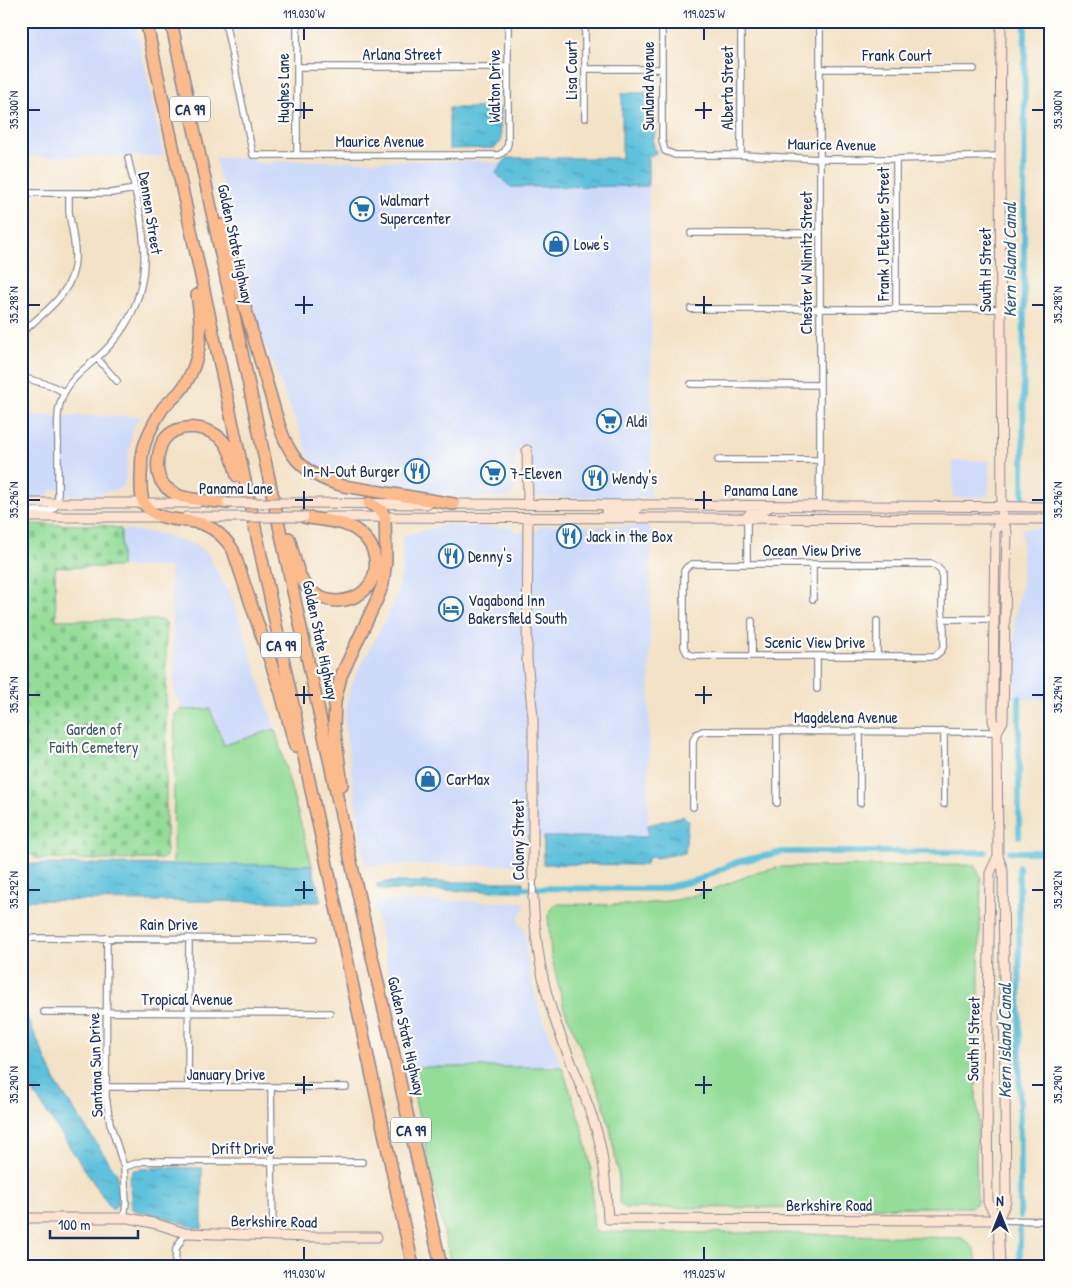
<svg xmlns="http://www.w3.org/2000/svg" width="1072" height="1287" viewBox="0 0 1072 1287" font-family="'Patrick Hand',sans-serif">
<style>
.built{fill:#cedafa}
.grass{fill:#94dd99;stroke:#58867c}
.cemetery{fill:url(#cemetery-stones);stroke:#58867c}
.water{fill:url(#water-ripples);stroke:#3c789c}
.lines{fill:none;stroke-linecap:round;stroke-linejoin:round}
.canal{stroke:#5dc1db;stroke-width:6}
.street-casing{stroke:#878892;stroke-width:8}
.secondary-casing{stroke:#878892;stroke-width:11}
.highway-casing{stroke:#878892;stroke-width:14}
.street{stroke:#fff;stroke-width:5.5}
.secondary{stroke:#fde4d1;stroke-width:9}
.highway{stroke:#fbbb8d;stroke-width:11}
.secondary-bridge-casing{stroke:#878892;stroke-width:11;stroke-linecap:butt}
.secondary-bridge{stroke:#fde4d1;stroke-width:9}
.ticks{fill:none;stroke:#1b2f5e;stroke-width:2}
.labels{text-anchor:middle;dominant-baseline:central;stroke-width:4.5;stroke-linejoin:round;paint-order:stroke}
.shield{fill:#fdfcf7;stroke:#5f6c8c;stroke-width:1}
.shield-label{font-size:15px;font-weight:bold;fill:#1b2f5e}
.street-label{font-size:16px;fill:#1b2f5e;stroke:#fdfcf7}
.poi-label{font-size:16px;fill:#1b2f5e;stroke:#fdfcf7;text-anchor:start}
.park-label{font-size:16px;fill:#395a6d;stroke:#fdfcf7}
.water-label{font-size:18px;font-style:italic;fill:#2f5b84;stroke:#fdfcf7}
.neatline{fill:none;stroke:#1b2f5e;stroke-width:2}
.ticks-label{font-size:12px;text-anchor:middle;fill:#1b2f5e}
</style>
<defs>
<pattern id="cemetery-stones" width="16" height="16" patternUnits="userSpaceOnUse" patternTransform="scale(1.25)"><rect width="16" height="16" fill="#94dd99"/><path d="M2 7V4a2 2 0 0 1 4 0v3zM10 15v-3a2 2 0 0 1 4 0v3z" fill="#7fbe86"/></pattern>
<pattern id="water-ripples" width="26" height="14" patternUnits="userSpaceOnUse" patternTransform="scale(1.25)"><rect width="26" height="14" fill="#5dc1db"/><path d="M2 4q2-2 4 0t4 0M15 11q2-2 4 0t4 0" fill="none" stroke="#4c9db5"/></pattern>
</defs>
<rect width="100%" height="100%" fill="#fdfcf7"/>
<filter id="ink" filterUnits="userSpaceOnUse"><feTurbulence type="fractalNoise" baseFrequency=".02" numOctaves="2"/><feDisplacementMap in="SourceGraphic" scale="10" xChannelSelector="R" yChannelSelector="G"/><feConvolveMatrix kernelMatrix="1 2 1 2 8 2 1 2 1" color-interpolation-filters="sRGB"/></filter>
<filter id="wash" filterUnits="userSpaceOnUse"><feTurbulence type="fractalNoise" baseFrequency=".0096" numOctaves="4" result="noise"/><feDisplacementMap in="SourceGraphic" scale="20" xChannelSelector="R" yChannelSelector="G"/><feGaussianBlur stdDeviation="1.12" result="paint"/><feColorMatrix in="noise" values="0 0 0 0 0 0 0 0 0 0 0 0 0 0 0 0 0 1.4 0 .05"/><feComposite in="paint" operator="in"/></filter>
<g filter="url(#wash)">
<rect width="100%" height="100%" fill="#f3e2c5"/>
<path class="built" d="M21,21H135L164,156L21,157Z
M215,158H249L254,161L264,164L278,161H478L495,163L501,162L507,158L496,173L510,187L648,186L651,290V498L535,497L532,496L529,451H514V492L512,496L509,497H457L380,484L326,471L312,463L263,337L254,309Z
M21,416H141L133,427L124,487L97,495H90L66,494L61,488L52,490L50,494L43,498L21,497Z
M953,461H990L988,496L953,498Z
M449,524L469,527H511L513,528L516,532L537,531L538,528L545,525L651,527L648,837H524L523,865H365L346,735L345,722L348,696L354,678L391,609L398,590L402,567V536Z
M1022,528H1051V699H1015V618L1022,585Z
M121,529L160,534L193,544L207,553L234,602L275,729L224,745L210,710H181V701L175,697L171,578L170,567H121Z
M385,901L524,902V909L522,912L519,915V925L523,927L525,931L527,957L533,987L541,1015L562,1067H408L374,903Z"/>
<path class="grass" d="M210,709L224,745L275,729L312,865H173L175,714L181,710Z
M974,865L981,877L978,1035L971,1040L972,1064L977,1071L976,1100L979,1115L976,1149L977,1203L971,1207L625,1208L619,1203V1179L610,1127L602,1099L564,1008L551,955L548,914L556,904L633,905L677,900L706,892L755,873L781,867Z
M408,1067H562C571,1095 582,1123 588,1152C594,1178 592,1206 594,1232L769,1233L962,1238L975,1249L977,1266H451Z"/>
<path class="cemetery" d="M21,524L104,525L121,529V567H55L56,620H162L166,623V856L162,859L104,860L38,859L29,853L26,855H21Z"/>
<path class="water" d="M622,93H656V128L653,142L656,153L648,158V186L510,187L496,173L507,158H622Z
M449,108H500L501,142L495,148L449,149Z
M683,816L688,820L685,853L655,858L649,857L645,865L543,864L544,837H648V825Z
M21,864L312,865L321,902L21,900Z
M386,882H523L522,891L385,890L377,888V884Z
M21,1004L58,1086L117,1174L118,1204L112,1210L33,1092L21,1067Z
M161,1167L202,1168V1229C183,1225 166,1216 147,1213C141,1212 136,1212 131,1208L130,1176L134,1170Z"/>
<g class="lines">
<path class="canal" d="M1023,498L1025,21
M1019,836V697
M1010,852H1051
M1019,867L1020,1216
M515,888L659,889L698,880L737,862L782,852H985
M1020,1226V1266"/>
</g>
</g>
<g filter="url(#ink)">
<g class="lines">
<defs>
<path id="street" d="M225,21L253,155H499L505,151L508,144V21
M662,21V140L665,151L675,155H741L820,159H896L1000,156
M297,67H508
M585,69H662
M820,69H974
M585,118V21
M297,155V21
M741,155V21
M21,193H111L135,189
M691,233H820
M691,309H1000
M896,309V159
M21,333C46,311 77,291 75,254C75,240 71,226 69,212C69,206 69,199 69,193
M97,358L117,381
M21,377L50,385L64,392
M691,384L820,385
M718,460H820
M819,505L820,460V21
M21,511H45L52,510L58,504C58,483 58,463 58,443C58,428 56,412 62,398C70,375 95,363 110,345C162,288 143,225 128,158
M747,519V564
M692,564H931L937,567L942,572V609L944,630V645L941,651L935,656H693L687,653L684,647V571L687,567Z
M813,599V564
M943,619H994
M752,621V656
M877,621V656
M817,656V689
M777,803V731
M860,803V731
M944,804V731
M693,807V741L696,734L703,731L997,732
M533,877V897
M24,938L314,939
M107,938L106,1097L110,1123L124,1167L126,1203L124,1218
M44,1012L330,1013
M106,1087H346
M188,1087L189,938
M271,1088L273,1236
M124,1167L144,1161L362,1162
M998,1220L1051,1221
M175,1266L176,1249L185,1233"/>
<path id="secondary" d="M527,450L528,504
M21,503H197
M304,503L428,504
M449,504L1051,507
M606,512H634L636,511L639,504
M21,517H161
M186,517H227
M327,517L1051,519
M528,518L527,660L533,717V877
M747,519L749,514L763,511L771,506
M997,732L1003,721L1005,617L1007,532L1002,519L1000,156L1001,21
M998,856L997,732L993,721V695L995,531L1002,519
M533,897C535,937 540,976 553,1014C566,1055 587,1094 598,1136C605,1163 606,1191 608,1219L998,1220
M21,1218H129L157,1224L185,1233L310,1237H377
M998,1220L988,1202L987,1090L990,873L998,856L1003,870L1006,1201L998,1220L1000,1266"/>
<path id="highway" d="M146,21L267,583L402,1217L413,1266
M171,21L353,871L441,1266
M222,225C237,279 252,333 268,387C275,409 280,436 293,455C305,472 324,481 344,486L454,504
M197,295C201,319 203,342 194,366C191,374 187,382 182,389C177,396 169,401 163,408C154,422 144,440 142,456C141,463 142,469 141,475C141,485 140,497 145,505C159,524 186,517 205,525C217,530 226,539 233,550L281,693L295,746
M227,503C216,501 187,500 178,495C160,487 156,476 158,458C159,452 160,445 164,440C178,420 212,426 225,443C232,453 234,465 237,476
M289,538C293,552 296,569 303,582C326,618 385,599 374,554C372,544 364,535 356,530C343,521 320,520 304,517
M342,785L334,726L335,701L341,676L378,597L383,584L386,560L385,517L382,511L369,503"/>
</defs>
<use href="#street" class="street-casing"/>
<use href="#secondary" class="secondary-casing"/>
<use href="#highway" class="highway-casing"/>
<use href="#street" class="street"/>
<use href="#secondary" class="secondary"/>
<use href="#highway" class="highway"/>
<defs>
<path id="secondary-bridge" d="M227,503H304
M227,517H304"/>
</defs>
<use href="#secondary-bridge" class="secondary-bridge-casing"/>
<use href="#secondary-bridge" class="secondary-bridge"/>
</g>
</g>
<path class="ticks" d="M304,28V40M704,28V40M304,102V119M704,102V119M28,110H40M295,110H313M695,110H712M1032,110H1044M304,296V314M704,296V314M28,305H40M295,305H313M695,305H712M1032,305H1044M304,491V509M704,491V509M28,500H40M295,500H313M695,500H712M1032,500H1044M304,686V704M704,686V704M28,695H40M295,695H313M695,695H712M1032,695H1044M304,881V899M704,881V899M28,890H40M295,890H313M695,890H712M1032,890H1044M304,1076V1094M704,1076V1094M28,1085H40M295,1085H313M695,1085H712M1032,1085H1044M304,1247V1260M704,1247V1260"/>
<defs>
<symbol id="supermarket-ring" viewBox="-11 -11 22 22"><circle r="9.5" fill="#fdfcf7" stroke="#1f6fb2" stroke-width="1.5"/><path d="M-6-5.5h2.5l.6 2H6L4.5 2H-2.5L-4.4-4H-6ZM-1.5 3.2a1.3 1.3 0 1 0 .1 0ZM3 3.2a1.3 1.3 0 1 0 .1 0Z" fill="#1f6fb2"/></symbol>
<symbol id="shop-ring" viewBox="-11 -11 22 22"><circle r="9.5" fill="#fdfcf7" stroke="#1f6fb2" stroke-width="1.5"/><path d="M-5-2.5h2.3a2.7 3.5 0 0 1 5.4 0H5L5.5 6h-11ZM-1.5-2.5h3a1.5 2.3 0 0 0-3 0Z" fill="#1f6fb2"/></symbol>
<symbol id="restaurant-ring" viewBox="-11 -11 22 22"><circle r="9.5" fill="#fdfcf7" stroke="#1f6fb2" stroke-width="1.5"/><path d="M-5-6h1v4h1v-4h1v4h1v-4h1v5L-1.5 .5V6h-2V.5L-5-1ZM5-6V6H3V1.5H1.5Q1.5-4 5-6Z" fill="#1f6fb2"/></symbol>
<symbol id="hotel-ring" viewBox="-11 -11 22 22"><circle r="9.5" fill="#fdfcf7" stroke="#1f6fb2" stroke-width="1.5"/><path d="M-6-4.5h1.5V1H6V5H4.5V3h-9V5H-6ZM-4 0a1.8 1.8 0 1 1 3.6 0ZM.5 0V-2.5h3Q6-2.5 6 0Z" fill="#1f6fb2"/></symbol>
</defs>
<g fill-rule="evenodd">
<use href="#supermarket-ring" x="348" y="195" width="28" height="28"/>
<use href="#shop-ring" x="542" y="230" width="28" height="28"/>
<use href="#supermarket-ring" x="595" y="407" width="28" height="28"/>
<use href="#restaurant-ring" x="403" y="457" width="28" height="28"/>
<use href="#supermarket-ring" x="479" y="459" width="28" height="28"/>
<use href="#restaurant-ring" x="581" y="464" width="28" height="28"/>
<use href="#restaurant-ring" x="555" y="522" width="28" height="28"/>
<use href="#restaurant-ring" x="437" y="542" width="28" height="28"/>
<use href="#hotel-ring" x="437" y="595" width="28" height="28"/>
<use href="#shop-ring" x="414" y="765" width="28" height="28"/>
</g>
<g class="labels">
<g class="shield">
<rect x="170" y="96.5" width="40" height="25" rx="4"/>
<rect x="261" y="632.5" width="40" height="25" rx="4"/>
<rect x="391" y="1117.5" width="40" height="25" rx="4"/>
</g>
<g class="shield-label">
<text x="190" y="109">CA 99</text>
<text x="281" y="645">CA 99</text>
<text x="411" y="1130">CA 99</text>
</g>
<g class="street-label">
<text x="402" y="54">Arlana Street</text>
<text x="897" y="55">Frank Court</text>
<text transform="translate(571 70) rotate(-90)">Lisa Court</text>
<text transform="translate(494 86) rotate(-90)">Walton Drive</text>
<text transform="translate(648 86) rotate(-90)">Sunland Avenue</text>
<text transform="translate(283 88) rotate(-90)">Hughes Lane</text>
<text transform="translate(727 88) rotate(-90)">Alberta Street</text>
<text x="380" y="141">Maurice Avenue</text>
<text transform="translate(832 144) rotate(1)">Maurice Avenue</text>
<text transform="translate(151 213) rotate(81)">Dennen Street</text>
<text transform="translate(883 234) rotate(-90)">Frank J Fletcher Street</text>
<text transform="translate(236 244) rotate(78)">Golden State Highway</text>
<text transform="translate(806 263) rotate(-90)">Chester W Nimitz Street</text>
<text transform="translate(985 270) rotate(-90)">South H Street</text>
<text x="236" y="488">Panama Lane</text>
<text x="761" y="490">Panama Lane</text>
<text x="812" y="550">Ocean View Drive</text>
<text transform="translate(321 640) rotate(78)">Golden State Highway</text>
<text x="815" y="642">Scenic View Drive</text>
<text x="846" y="717">Magdelena Avenue</text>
<text transform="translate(518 840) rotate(-90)">Colony Street</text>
<text x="169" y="924">Rain Drive</text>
<text x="187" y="999">Tropical Avenue</text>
<text transform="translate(407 1036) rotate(77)">Golden State Highway</text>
<text transform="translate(973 1039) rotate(-89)">South H Street</text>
<text transform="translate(95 1065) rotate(-92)">Santana Sun Drive</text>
<text x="226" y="1074">January Drive</text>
<text x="243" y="1148">Drift Drive</text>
<text x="829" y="1205">Berkshire Road</text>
<text transform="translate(274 1221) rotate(1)">Berkshire Road</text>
</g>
<g class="poi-label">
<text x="380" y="200">Walmart<tspan x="380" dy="18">Supercenter</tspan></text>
<text x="574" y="244">Lowe's</text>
<text x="626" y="421">Aldi</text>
<text x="400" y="471" text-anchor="end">In-N-Out Burger</text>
<text x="510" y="473">7-Eleven</text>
<text x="612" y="478">Wendy's</text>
<text x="586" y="536">Jack in the Box</text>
<text x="468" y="556">Denny's</text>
<text x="468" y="600">Vagabond Inn<tspan x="468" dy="18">Bakersfield South</tspan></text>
<text x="446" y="779">CarMax</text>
</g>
<g class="park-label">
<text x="94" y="729">Garden of<tspan x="94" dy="18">Faith Cemetery</tspan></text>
</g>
<g class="water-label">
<text transform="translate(1009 260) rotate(-90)">Kern Island Canal</text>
<text transform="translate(1004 1041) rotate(-90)">Kern Island Canal</text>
</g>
</g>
<rect width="1072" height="1287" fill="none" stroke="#fdfcf7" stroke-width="55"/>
<g transform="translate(1000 1214)" stroke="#fdfcf7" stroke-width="4" paint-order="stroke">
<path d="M0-4L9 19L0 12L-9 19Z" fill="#1b2f5e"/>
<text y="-8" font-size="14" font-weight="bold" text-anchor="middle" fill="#1b2f5e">N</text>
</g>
<path d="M50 1230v8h88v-8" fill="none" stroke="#1b2f5e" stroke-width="2.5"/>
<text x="58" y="1230" font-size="15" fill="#1b2f5e" stroke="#fdfcf7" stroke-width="4" paint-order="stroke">100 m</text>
<rect x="28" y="28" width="1016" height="1232" class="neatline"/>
<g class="ticks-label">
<text x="304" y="18">119.030°W</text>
<text x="704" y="18">119.025°W</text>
<text transform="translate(14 110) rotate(-90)" y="4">35.300°N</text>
<text transform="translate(1058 110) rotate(-90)" y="4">35.300°N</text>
<text transform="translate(14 305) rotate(-90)" y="4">35.298°N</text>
<text transform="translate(1058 305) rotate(-90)" y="4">35.298°N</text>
<text transform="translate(14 500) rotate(-90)" y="4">35.296°N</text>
<text transform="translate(1058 500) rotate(-90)" y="4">35.296°N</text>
<text transform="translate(14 695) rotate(-90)" y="4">35.294°N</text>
<text transform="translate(1058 695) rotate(-90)" y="4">35.294°N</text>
<text transform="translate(14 890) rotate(-90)" y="4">35.292°N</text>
<text transform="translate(1058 890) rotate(-90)" y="4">35.292°N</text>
<text transform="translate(14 1085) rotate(-90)" y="4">35.290°N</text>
<text transform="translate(1058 1085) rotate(-90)" y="4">35.290°N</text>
<text x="304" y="1278">119.030°W</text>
<text x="704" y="1278">119.025°W</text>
</g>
</svg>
